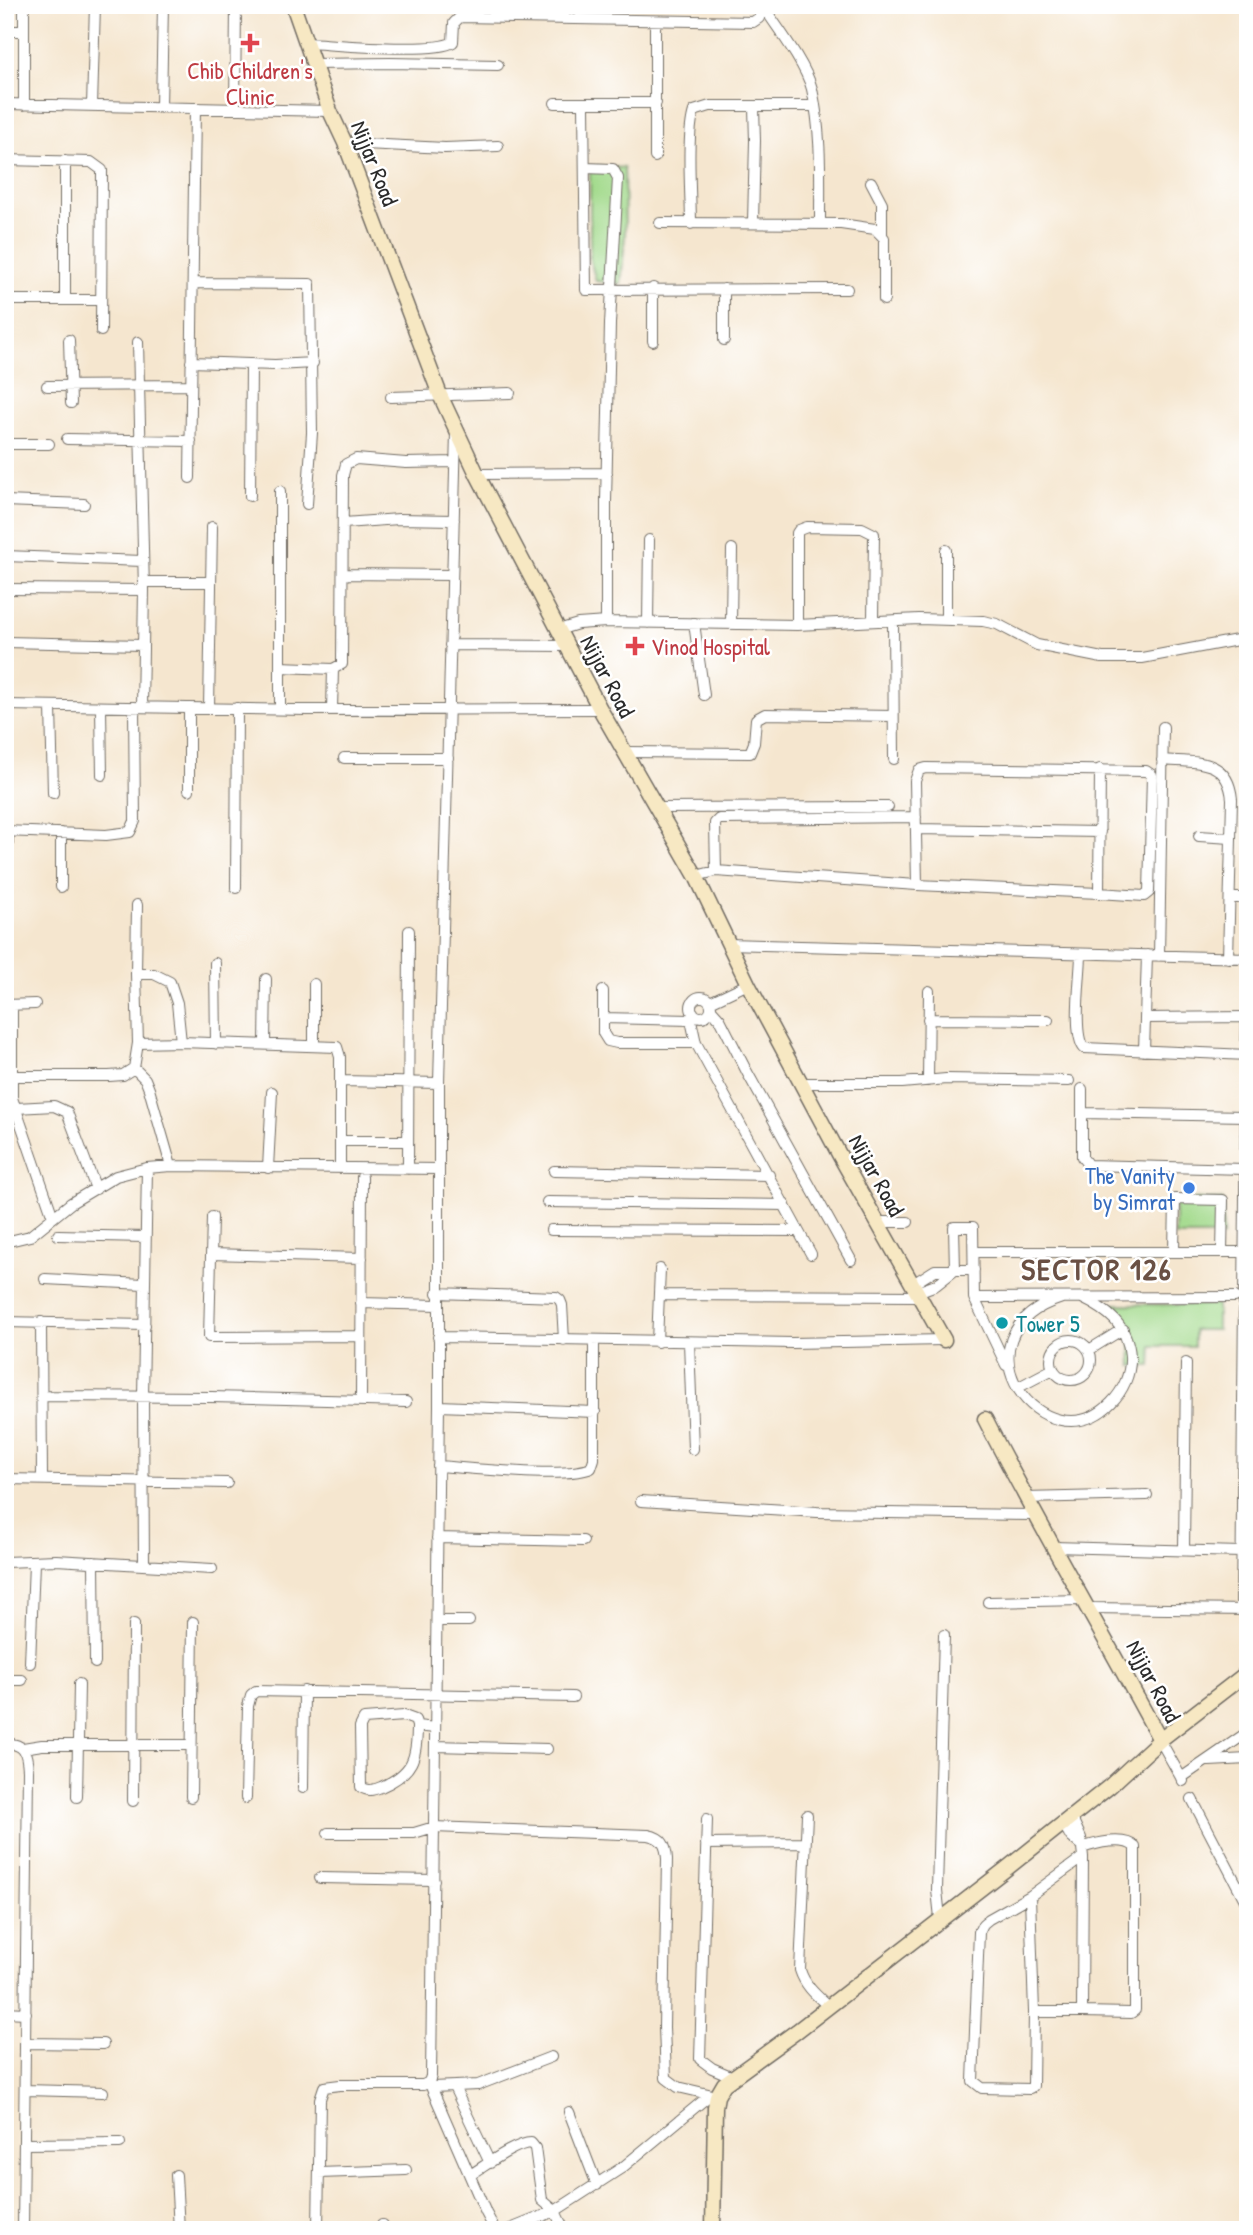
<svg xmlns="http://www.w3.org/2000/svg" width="1253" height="2235" viewBox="0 0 1253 2235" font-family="'Patrick Hand',sans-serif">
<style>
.green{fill:#a3da8c;stroke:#67825c;stroke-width:2}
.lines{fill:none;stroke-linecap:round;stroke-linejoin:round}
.street-casing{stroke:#726c64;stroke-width:12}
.secondary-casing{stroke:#726c64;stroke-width:17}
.street{stroke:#fff;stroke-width:10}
.secondary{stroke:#f7e8c3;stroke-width:14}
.health-dot{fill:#e0444e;stroke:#fff;stroke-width:2.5}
.shop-dot{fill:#3f7fe0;stroke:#fff;stroke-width:2.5}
.culture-dot{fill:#0f9aa8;stroke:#fff;stroke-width:2.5}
.labels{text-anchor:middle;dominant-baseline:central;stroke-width:5;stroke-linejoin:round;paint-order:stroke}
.health-label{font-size:23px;fill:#be3a42;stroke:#fff}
.street-label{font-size:23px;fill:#2b2b2b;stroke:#fff}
.shop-label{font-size:23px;fill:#366cbe;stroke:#fff;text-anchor:end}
.culture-label{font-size:23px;fill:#0d838f;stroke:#fff;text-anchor:start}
.district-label{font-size:30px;font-weight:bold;letter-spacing:2px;fill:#6a5044;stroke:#fff}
</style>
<rect width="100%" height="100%" fill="#fff"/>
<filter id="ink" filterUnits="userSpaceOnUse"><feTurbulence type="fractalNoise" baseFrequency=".0143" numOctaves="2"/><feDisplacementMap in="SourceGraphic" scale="14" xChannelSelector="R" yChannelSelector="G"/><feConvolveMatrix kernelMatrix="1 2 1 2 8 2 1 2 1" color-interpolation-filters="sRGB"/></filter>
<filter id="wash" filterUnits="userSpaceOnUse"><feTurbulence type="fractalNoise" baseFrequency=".00686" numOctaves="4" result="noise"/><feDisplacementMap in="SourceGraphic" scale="28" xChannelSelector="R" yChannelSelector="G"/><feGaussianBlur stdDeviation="1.57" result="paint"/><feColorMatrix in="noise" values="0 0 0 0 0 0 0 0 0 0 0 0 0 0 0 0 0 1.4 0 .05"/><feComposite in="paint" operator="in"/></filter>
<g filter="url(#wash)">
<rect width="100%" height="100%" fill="#f5e6cf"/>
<path class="green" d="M590,166L624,168L625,235L621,284L596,281L590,260Z
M1175,1199L1223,1200V1236H1175Z
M1107,1304L1217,1305V1330H1194V1346H1152L1151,1366H1132L1131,1332Z"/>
</g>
<g filter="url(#ink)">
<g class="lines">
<defs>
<path id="street" d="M763,6C777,27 806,65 812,89C822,134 820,179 820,224
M655,21V157
M5,31H24
M306,43C333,44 435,54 453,42L454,23L460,17L753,22L759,18L763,5
M313,64L390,63L498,65
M555,103H656
M5,104L330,111
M584,104L586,290L847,289
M24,105V5
M92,106L95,5
M161,107L163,5
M235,108L236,5
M345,143L445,148L498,146
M5,160L91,162L102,170L101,331
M65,161V300
M585,168L613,169L618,178L610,324L606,501V622
M871,182L882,203V234
M753,222L755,141L754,107
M660,223L841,224L875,229L884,238V300
M691,224C691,197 686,135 694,111L710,106H815
M193,283L310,284L312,433L307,504
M653,288V341
M5,300H101
M69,340L71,403
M724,340V289
M138,342L144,590L142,707
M191,362L275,365L313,363
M47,386L191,385
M391,397L510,393
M67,439L191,441
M5,444H49
M477,474L607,473
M190,478L195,108
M280,491V709
M250,496L251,364
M5,501L84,504
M344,523L399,519L454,520
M946,550V619
M5,556L143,561
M343,574L451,575
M143,582H211
M5,589L144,590
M893,621L894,759
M648,623L649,540
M694,623L704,695
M731,624L732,549
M797,625V533L799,530L807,527L862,528L874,534L873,621
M558,630L578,624L606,622L797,625L919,619L983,621L997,624L1037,645L1102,658H1142L1248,638
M5,642L143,645
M450,645L567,646
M280,667L333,669L342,664L343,475L346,464L356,459L406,463L455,462
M5,705L308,710L600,709
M51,706L53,793
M101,707L102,775
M209,708L212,527
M332,710L333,669
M624,752L750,753L754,743L756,719L765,714L893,716
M344,758H448
M1162,760C1196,763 1228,757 1232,799L1228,958
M189,790V708
M655,808L888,807
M916,829L1100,832
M5,831L106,835L130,832L135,821L134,707
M61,833V887
M1199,836L1231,838
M716,871L715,823L719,819L916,817
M696,876L716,871L917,885L1099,893L1100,769
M8,882V832
M917,885L915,781L919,770L926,768L1146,771L1152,775L1149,892L1144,896L1099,893
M236,888L237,708
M1230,898H1248
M728,944L1248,958
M1081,954C1081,974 1072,1035 1084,1048L1248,1055
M1159,956L1163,727
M215,963L216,1044
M136,974H154L170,982L177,1003L181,1042
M314,984V1045
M603,991V1033L608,1041L617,1043H696
M691 1007a10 10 0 1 1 20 0a10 10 0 1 1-20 0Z
M710,1002L748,984
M5,1005L35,1004
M12,1005V1098L53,1217
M711,1009L720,1019L747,1072L851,1260
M693,1012L691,1020L696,1043L811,1254
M603,1018L691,1020
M1145,1018L1248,1017
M928,1019L1048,1020
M138,1043L181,1042L337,1047L340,1057V1168
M265,1044L266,979
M1144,1051L1147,955
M1246,1055L1247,1017
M134,1068L145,1079L149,1089L171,1166
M11,1076H109L123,1075L134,1068L138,1043L136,974L137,905
M341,1081L439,1083
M928,1081L929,991
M801,1083H902L946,1079L1069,1081
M1082,1089V1157L1088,1165L1245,1169
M16,1108L54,1106L67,1112L96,1189
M1082,1113L1246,1116
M341,1141H407
M268,1168L272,1092
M408,1169L409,931
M554,1171L769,1175
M547,1202L785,1205
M212,1217L209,1337L361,1336
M877,1222H908
M551,1230L798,1231
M58,1235L145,1237
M5,1242L30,1236L71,1203L116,1176L147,1168L171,1166L438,1169
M974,1252H1244
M1174,1252L1175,1199L1223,1200L1222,1252
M211,1254L362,1258
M45,1279L144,1284
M913,1284L935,1270H974
M917,1292L936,1285L955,1270L954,1227H973L974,1298L1006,1365
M437,1293L556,1297L560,1300L562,1305L564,1340
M659,1295L920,1296
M974,1298L1235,1297
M1062,1298C946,1335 1045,1469 1111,1403C1123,1391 1131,1374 1130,1356C1128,1325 1107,1310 1082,1298
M361,1303L438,1305
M5,1322L145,1325
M41,1322L42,1479
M438,1337L792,1343L944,1340
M1051 1360a20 20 0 1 1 40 0a20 20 0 1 1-40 0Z
M657,1342L660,1269
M689,1342L693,1449
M1089,1350L1123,1329
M1017,1388L1053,1369
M42,1396L211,1397L406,1402
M361,1400L362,1177
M439,1406L595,1412
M438,1466C468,1468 568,1479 591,1468L594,1459V1340
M5,1479L227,1483
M1025,1498L1147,1495
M641,1501L817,1512L1035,1515
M437,1538L583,1541
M1053,1547L1241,1552
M1184,1550L1186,1363
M5,1562L56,1560L212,1569
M94,1562L95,1663
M144,1564L143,1398L147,1168
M988,1602L1084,1600
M1089,1608L1248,1610
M1241,1610L1246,1093
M437,1621H469
M30,1663L34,1563
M5,1680H22
M417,1726L415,1720L404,1716L364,1719L360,1727L361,1787C369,1792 373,1790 381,1787C413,1773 417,1758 417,1726L435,1728
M1160,1740L1183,1781
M5,1743C25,1744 27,1752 28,1770L23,2230
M435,1746L547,1749
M23,1748L42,1745H191
M1209,1761L1248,1759
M1181,1778L1248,1732
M303,1788L304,1691
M77,1797L79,1684
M191,1797L193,1622
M246,1798L248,1706L251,1695L256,1691L573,1697
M1192,1799L1248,1906
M133,1801L134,1624
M807,1815L800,1970C805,1986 816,1995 828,2006
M1071,1816L1081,1838L1083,1857L1082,2012H1034L1030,1896L1083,1857
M707,1819L700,2059L712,2068L733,2077
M1062,1822L1071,1837L1081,1845
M328,1833H414L434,1827L648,1835C663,1838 666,1845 667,1859L664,2027L666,2078L678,2087L717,2096
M706,1844L805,1843
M1082,1848C1096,1843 1124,1836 1135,1847V2010L1131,2013L1082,2012
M320,1878L434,1880
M1030,1896L989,1919L983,1924L979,1932L973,2081L982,2088L1030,2089L1033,2086L1034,2012
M940,1918L937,1890L944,1635
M5,2012L26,2013
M26,2043L103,2044
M429,2082L486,2213L495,2230
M432,2087L478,2085L551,2057
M454,2087L490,2163
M25,2090L103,2092
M569,2112L597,2185
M24,2144L120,2143
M319,2173L406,2170
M176,2175L179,2230
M470,2175C485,2166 515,2143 531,2143L535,2148L542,2200L555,2211L623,2167L710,2095
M382,2225V2230
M318,2230L320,2099L324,2087L340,2085H423L429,2082L431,2076L439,1406V1083L456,433
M508,2230L555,2211L564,2230"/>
<path id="secondary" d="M293,5L330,111L345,143L440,395L477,474L600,709L696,876L748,984L840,1156L944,1340
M985,1419C1040,1528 1103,1633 1160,1740
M713,2230L715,2107L717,2096L724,2084L797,2031L1006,1869L1110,1786L1160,1740L1248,1672"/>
</defs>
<use href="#street" class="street-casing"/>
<use href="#secondary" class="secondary-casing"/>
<use href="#street" class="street"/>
<use href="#secondary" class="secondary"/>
</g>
</g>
<g class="health-dot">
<path d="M246.5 32.5h7v7h7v7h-7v7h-7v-7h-7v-7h7z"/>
<path d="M631.5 635.5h7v7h7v7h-7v7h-7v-7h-7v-7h7z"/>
</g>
<circle class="shop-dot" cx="1189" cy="1188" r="7"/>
<circle class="culture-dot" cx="1002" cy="1323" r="7"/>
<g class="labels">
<g class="health-label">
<text x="250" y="70">Chib Children's<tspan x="250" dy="26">Clinic</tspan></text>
<text x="651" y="646" text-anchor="start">Vinod Hospital</text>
</g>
<g class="street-label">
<text transform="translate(375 163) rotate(68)">Nijjar Road</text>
<text transform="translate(608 676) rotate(62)">Nijjar Road</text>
<text transform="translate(877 1175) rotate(61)">Nijjar Road</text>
<text transform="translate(1154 1681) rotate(62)">Nijjar Road</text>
</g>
<g class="shop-label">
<text x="1175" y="1175">The Vanity<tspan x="1175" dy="26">by Simrat</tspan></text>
</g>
<g class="culture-label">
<text x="1016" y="1323">Tower 5</text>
</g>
<g class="district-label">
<text x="1097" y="1269">SECTOR 126</text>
</g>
</g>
<rect width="1253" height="2235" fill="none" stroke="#fff" stroke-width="28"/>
</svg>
